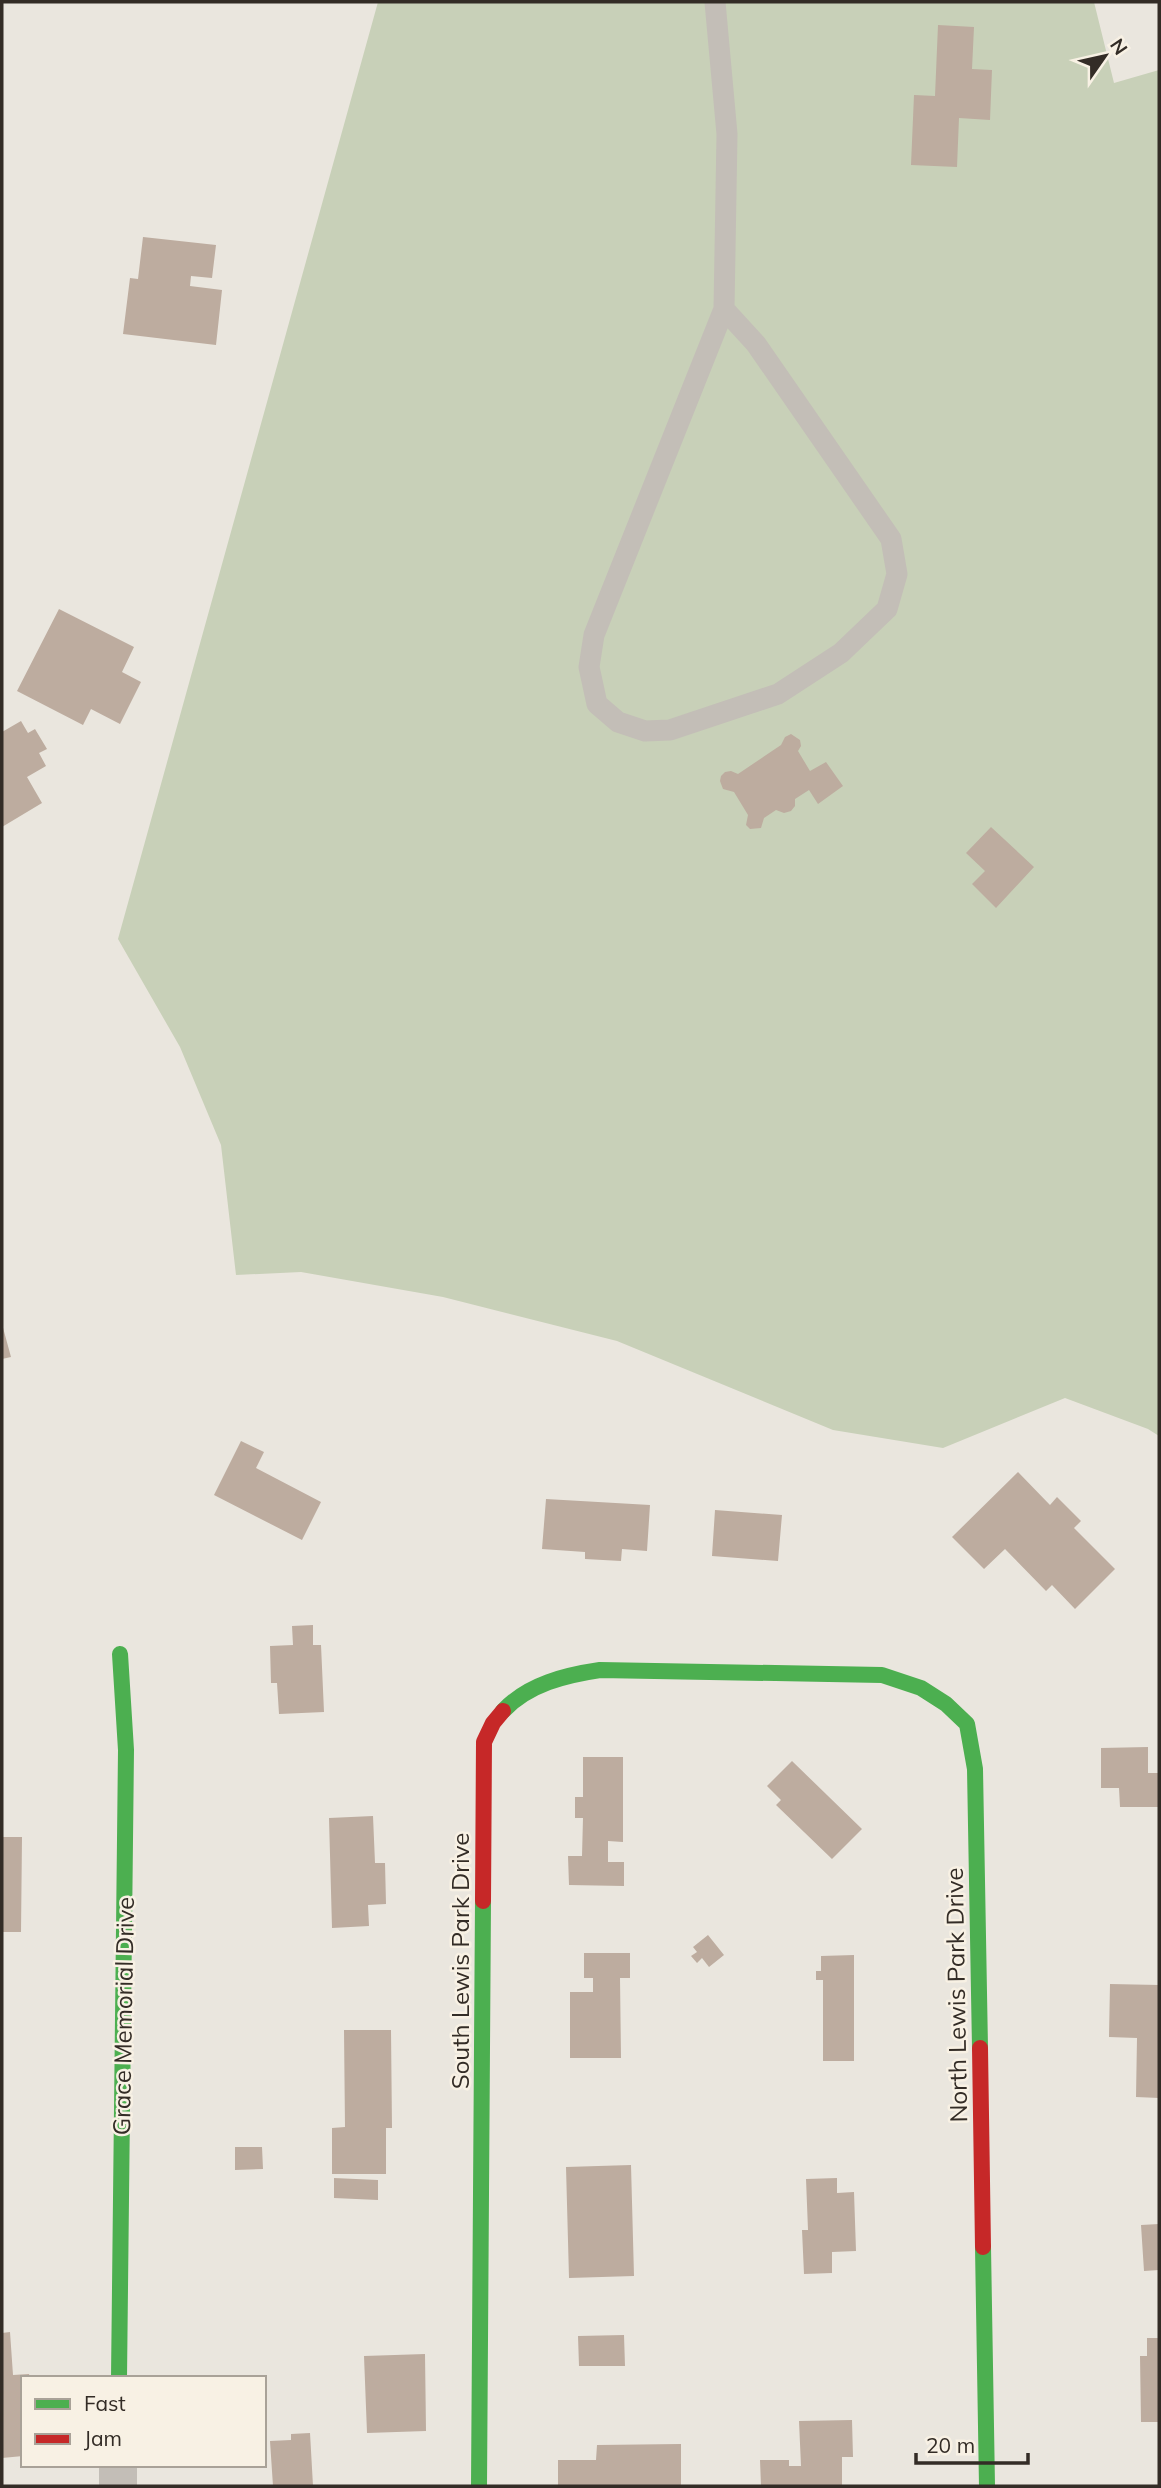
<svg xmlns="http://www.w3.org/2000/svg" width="1161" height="2488" viewBox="0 0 1161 2488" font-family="Mulish,sans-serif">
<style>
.green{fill:#c8d0b8}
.building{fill:#bdac9f}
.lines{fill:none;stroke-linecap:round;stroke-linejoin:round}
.lane{stroke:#c3beb7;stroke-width:21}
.street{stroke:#c3beb7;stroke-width:38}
.fast{stroke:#4caf50;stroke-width:16}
.jam{stroke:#c62828;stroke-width:16}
.labels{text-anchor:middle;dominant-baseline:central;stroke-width:5;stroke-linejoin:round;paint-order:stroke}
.street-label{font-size:24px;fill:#332c26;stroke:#f8f1e4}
</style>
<rect width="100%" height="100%" fill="#eae6de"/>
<path class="green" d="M378,2H1094L1114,83L1159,70V1436L1148,1429L1065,1398L943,1448L833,1430L617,1341L443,1297L301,1272L236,1275L221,1145L180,1047L118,939Z"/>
<path class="building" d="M938,25L974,27L972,69L992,70L990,120L959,118L957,167L911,165L914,95L935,96Z
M143,237L216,245L212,278L191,276L190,286L222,290L216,345L123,334L130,278L138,279Z
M59,609L134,647L122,672L141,682L120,724L91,709L83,725L17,691Z
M21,721L28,733L35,729L47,749L39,753L46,766L27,777L42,803L2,827V732Z
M791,734L800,740L801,746L798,751L810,771L826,762L843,786L818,804L809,790L795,799V806L791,811L784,813L776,810L764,818L761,828L750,829L746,825L748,815L734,792L723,789L720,781L721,776L725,772L731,771L738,774L781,745L785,737Z
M991,827L1034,867L996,908L972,884L985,871L966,853Z
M2,1324L11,1357L2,1359Z
M241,1441L264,1452L256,1468L321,1502L302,1540L214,1495Z
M1018,1472L1050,1505L1057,1497L1081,1521L1074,1528L1115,1569L1075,1609L1052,1585L1046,1591L1005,1549L984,1569L952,1537Z
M546,1499L650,1505L647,1551L622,1549L621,1561L585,1559V1552L542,1549Z
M715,1510L782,1515L778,1561L712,1556Z
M313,1625V1645H321L324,1712L279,1714L277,1683H271L270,1646L293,1645L292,1626Z
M1148,1747V1773H1159V1807H1120L1119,1788H1101V1748Z
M583,1757H623V1842L608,1841V1862H624V1886L569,1885L568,1856H582L583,1818H575V1797H583Z
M792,1761L862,1829L832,1859L776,1805L781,1800L767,1786Z
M373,1816L375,1863H385L386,1904L368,1905L369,1926L332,1928L329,1818Z
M2,1837H22L21,1932H2Z
M708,1935L724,1955L709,1967L702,1958L697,1963L691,1956L697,1952L693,1947Z
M584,1953H630V1978H620L621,2058H570V1992H593V1978H584Z
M854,1955V2061H823V1980H816V1971H821V1956Z
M1110,1984L1159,1985V2098L1136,2097L1137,2038L1109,2037Z
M344,2030H391L392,2128H386V2174H332V2128L345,2127Z
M235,2147H262L263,2169L235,2170Z
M631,2165L634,2276L569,2278L566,2167Z
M334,2178L378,2180V2200L334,2198Z
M837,2178V2193L854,2192L856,2251L832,2252V2273L804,2274L802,2230H808L806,2179Z
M1159,2224V2270L1144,2271L1141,2225Z
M10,2332L13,2375L29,2374L30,2378H23V2456L2,2458V2333Z
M624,2335L625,2366H579L578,2336Z
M1147,2338H1159V2422H1141L1140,2356H1147Z
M425,2354L426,2431L367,2433L364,2356Z
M852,2420L853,2457H842V2486H761L760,2460H789V2466H801L799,2421Z
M310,2433L313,2486H273L270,2441L291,2440V2434Z
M681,2444V2486H558V2460H596L597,2445Z"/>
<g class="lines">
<path class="lane" d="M715,2L727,134L724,309L594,635L589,667L597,704L618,722L645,731L670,730L778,694L841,653L887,609L897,574L891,539L756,344L724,309"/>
<path class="street" d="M118,2486V2465"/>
<path class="fast" d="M503,1711C528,1684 566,1675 600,1670L882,1675L921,1688L946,1704L967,1724L975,1769L980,2048
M983,2247L987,2486
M119,2378L126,1750L120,1654
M479,2486L483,1901"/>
<path class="jam" d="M483,1901L484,1742L493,1723L503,1711
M980,2048L983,2247"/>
</g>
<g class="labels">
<g class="street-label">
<text transform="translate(460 1961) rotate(-90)">South Lewis Park Drive</text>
<text transform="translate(956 1995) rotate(-91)">North Lewis Park Drive</text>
<text transform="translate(123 2016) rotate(-89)">Grace Memorial Drive</text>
</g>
</g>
<rect width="1161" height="2488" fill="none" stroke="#332c26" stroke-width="7"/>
<rect x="21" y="2376" width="245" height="91" fill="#f8f1e4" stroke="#a9a298" stroke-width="2"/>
<rect x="35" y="2399" width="35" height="10" fill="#4caf50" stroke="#a9a298" stroke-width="2"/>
<text x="84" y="2411" font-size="21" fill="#332c26">Fast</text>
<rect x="35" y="2434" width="35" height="10" fill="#c62828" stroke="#a9a298" stroke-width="2"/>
<text x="84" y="2446" font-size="21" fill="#332c26">Jam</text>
<g transform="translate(1105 56) rotate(56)" stroke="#f8f1e4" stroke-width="5" paint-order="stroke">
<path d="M0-5L12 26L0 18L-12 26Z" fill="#332c26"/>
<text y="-10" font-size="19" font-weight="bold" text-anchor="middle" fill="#332c26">N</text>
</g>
<path d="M916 2453v10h112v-10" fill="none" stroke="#332c26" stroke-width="3.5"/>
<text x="926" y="2453" font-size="21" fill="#332c26" stroke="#f8f1e4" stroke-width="5" paint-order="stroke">20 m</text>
</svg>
